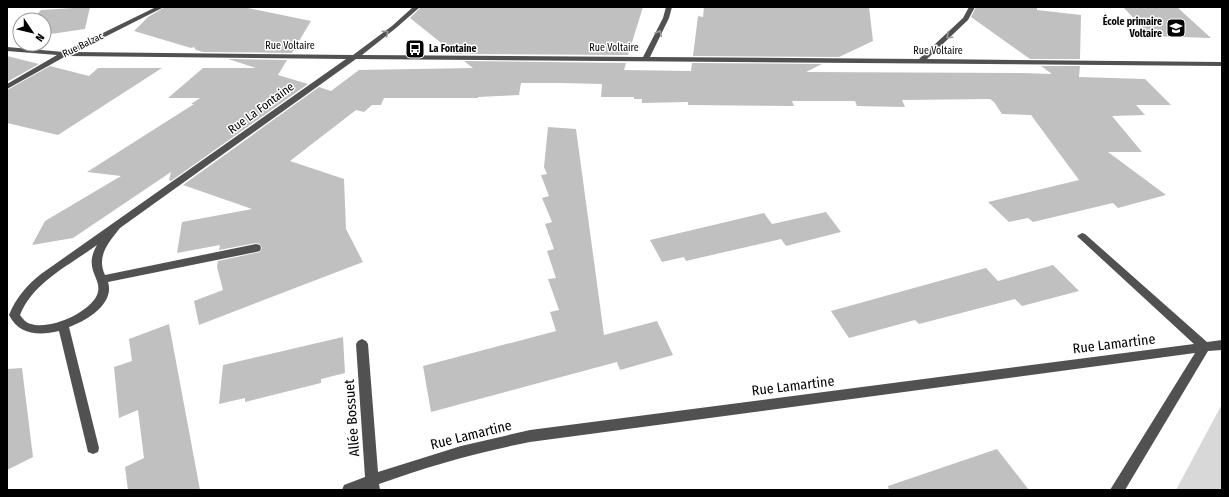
<svg xmlns="http://www.w3.org/2000/svg" width="1229" height="497" viewBox="0 0 1229 497" font-family="'Fira Sans Condensed',sans-serif">
<style>
.green{fill:#d8d8d8}
.building{fill:#c0c0c0}
.lines{fill:none;stroke-linecap:round;stroke-linejoin:round}
.minor{fill:#515151;fill-rule:evenodd}
.oneway{stroke:#979797}
.labels{text-anchor:middle;dominant-baseline:central;stroke-width:3;stroke-linejoin:round;paint-order:stroke}
.far-poi-label{font-size:10px;font-weight:bold;fill:#000;stroke:#fff;text-anchor:end}
.far-street-label{font-size:10px;fill:#000;stroke:#fff}
.street-label{font-size:12px;fill:#000;stroke:#fff}
.near-street-label{font-size:14px;fill:#000;stroke:#fff}
</style>
<rect width="100%" height="100%" fill="#fff"/>
<path class="green" d="M1222,404V490H1176Z"/>
<path class="building" d="M90,7L85,29L44,35V20H31L41,10Z
M165,7H243L311,21L292,53L203,52L196,50L194,47L191,48L134,31L148,17Z
M421,7H643L628,55L455,54L410,18Z
M704,7H869L873,41L839,57L693,56L698,16L703,17Z
M976,7H1037V10L1081,15L1080,59H1030L971,17Z
M1123,7H1177L1211,38L1151,36Z
M7,56L39,64L7,82Z
M228,59L287,60L278,75L308,84L171,181L169,180L171,172L73,238L32,245L45,221L121,176L87,172L194,104H191L200,98H168L203,68H256Z
M464,61L626,63L624,70L691,71L692,63L822,64L806,72L1022,73L1052,74L1041,66H1080L1079,77L1145,79L1171,105H1136L1145,115L1112,116L1142,152H1108L1166,195L1118,208L1113,203L1033,222L1028,218L1009,222L988,202L1079,180L1031,115L1002,114L994,102L990,99L902,100L905,107L857,106L855,101H792L794,106L688,105V102L642,103V99H634V97H601L602,84L562,83H521L519,95L478,97V98H384L381,105H372L364,112L356,110L290,161L344,179L346,229L363,262L199,325L194,301L223,290L217,267L218,261L260,252L262,248L260,244L256,243L219,250L220,245L177,253L182,222L252,209L183,185L319,87L331,91L359,70L473,68Z
M50,66L89,76L98,68H162L58,135L7,123V90Z
M548,127L576,129L604,335L657,321L673,355L620,370L617,362L431,412L423,366L556,331L550,312L559,310L548,279L556,278L547,251L554,249L545,224L552,222L542,198L549,196L541,175L547,174L544,167Z
M826,212L841,232L786,246L781,239L686,261L684,257L662,262L650,240L764,213L772,224Z
M1053,265L1079,291L1022,306L1015,299L919,324L915,320L849,338L831,311L986,268L998,281Z
M169,324L200,490H128L125,467L144,458L138,410L119,418L114,367L132,361L129,339Z
M343,337L345,373L321,379V383L245,402V398L219,404L223,365Z
M22,368L33,457L7,470V369Z
M997,449L1029,490H889L888,486Z"/>
<g class="lines">
<path class="minor" d="M156,7H164L75,52L353,55L392,26L413,7H420L396,28L362,55L643,57L663,18L666,7H672L669,18L650,57L919,59L963,18L969,7H975L968,20L927,59L1222,62V66L356,59L120,228C109,242 96,256 105,275L256,244L260,245L261,248L260,251L256,252L108,282C115,304 86,321 69,327L99,448L98,452L93,454L88,452L87,448L59,331C39,336 19,335 9,315C16,298 26,286 41,274L346,59L66,56L7,89V84L57,55L7,51V47L64,52ZM97,245C82,271 104,278 97,295C89,313 50,330 31,324C26,323 23,319 20,315C33,282 70,265 97,245Z
M1082,233L1085,234L1207,342L1222,340V350L1208,351L1125,490H1110L1195,353L530,442C479,452 428,466 379,484L380,490H342L344,485L365,477L356,344L358,341L362,339L366,341L368,344L378,472L461,446L530,430L1194,344L1079,238L1077,236Z"/>
</g>
<defs><path id="oneway-chevron" d="M-2-3.5L2.5 0L-2 3.5" fill="none" stroke-width="1.6" stroke-linecap="round" stroke-linejoin="round"/></defs>
<g class="oneway">
<use href="#oneway-chevron" transform="translate(386 33) rotate(-36)"/>
<use href="#oneway-chevron" transform="translate(659 33) rotate(-64)"/>
<use href="#oneway-chevron" transform="translate(949 36) rotate(137)"/>
</g>
<defs>
<symbol id="school-square" viewBox="-11 -11 22 22"><rect x="-9" y="-9" width="18" height="18" rx="4" fill="#000" stroke="#fff"/><path d="M0-5L7-2L0 1L-7-2ZM-4 1L0 2.5L4 1V4Q0 6-4 4Z" fill="#fff"/></symbol>
<symbol id="bus-square" viewBox="-11 -11 22 22"><rect x="-9" y="-9" width="18" height="18" rx="4" fill="#000" stroke="#fff"/><path d="M-5-6H5V4H4V6H2V4H-2V6H-4V4H-5ZM-3.5-4V0h7V-4ZM-3.5 1.2v1.5H-2V1.2ZM2 1.2v1.5H3.5V1.2Z" fill="#fff"/></symbol>
</defs>
<g fill-rule="evenodd">
<use href="#school-square" x="1165" y="17" width="22" height="22"/>
<use href="#bus-square" x="404" y="38" width="22" height="22"/>
</g>
<g class="labels">
<g class="far-poi-label">
<text x="1162" y="22">École primaire<tspan x="1162" dy="12">Voltaire</tspan></text>
<text x="429" y="49" text-anchor="start">La Fontaine</text>
</g>
<g class="far-street-label">
<text transform="translate(83 45) rotate(-26)">Rue Balzac</text>
<text x="290" y="46">Rue Voltaire</text>
<text x="614" y="48">Rue Voltaire</text>
<text x="938" y="51">Rue Voltaire</text>
</g>
<g class="street-label">
<text transform="translate(261 108) rotate(-36)">Rue La Fontaine</text>
</g>
<g class="near-street-label">
<text transform="translate(1114 344) rotate(-7)">Rue Lamartine</text>
<text transform="translate(793 386) rotate(-7)">Rue Lamartine</text>
<text transform="translate(352 418) rotate(-94)">Allée Bossuet</text>
<text transform="translate(471 435) rotate(-14)">Rue Lamartine</text>
</g>
</g>
<rect width="1229" height="497" fill="none" stroke="#000000" stroke-width="16"/>
<g transform="translate(32 32) rotate(125)"><circle r="19" fill="#ffffff" stroke="#999999"/>
<path d="M0-3L7 15L0 10L-7 15Z" fill="#000000"/>
<text y="-6" font-size="11" font-weight="bold" text-anchor="middle" fill="#000000">N</text>
</g>
</svg>
